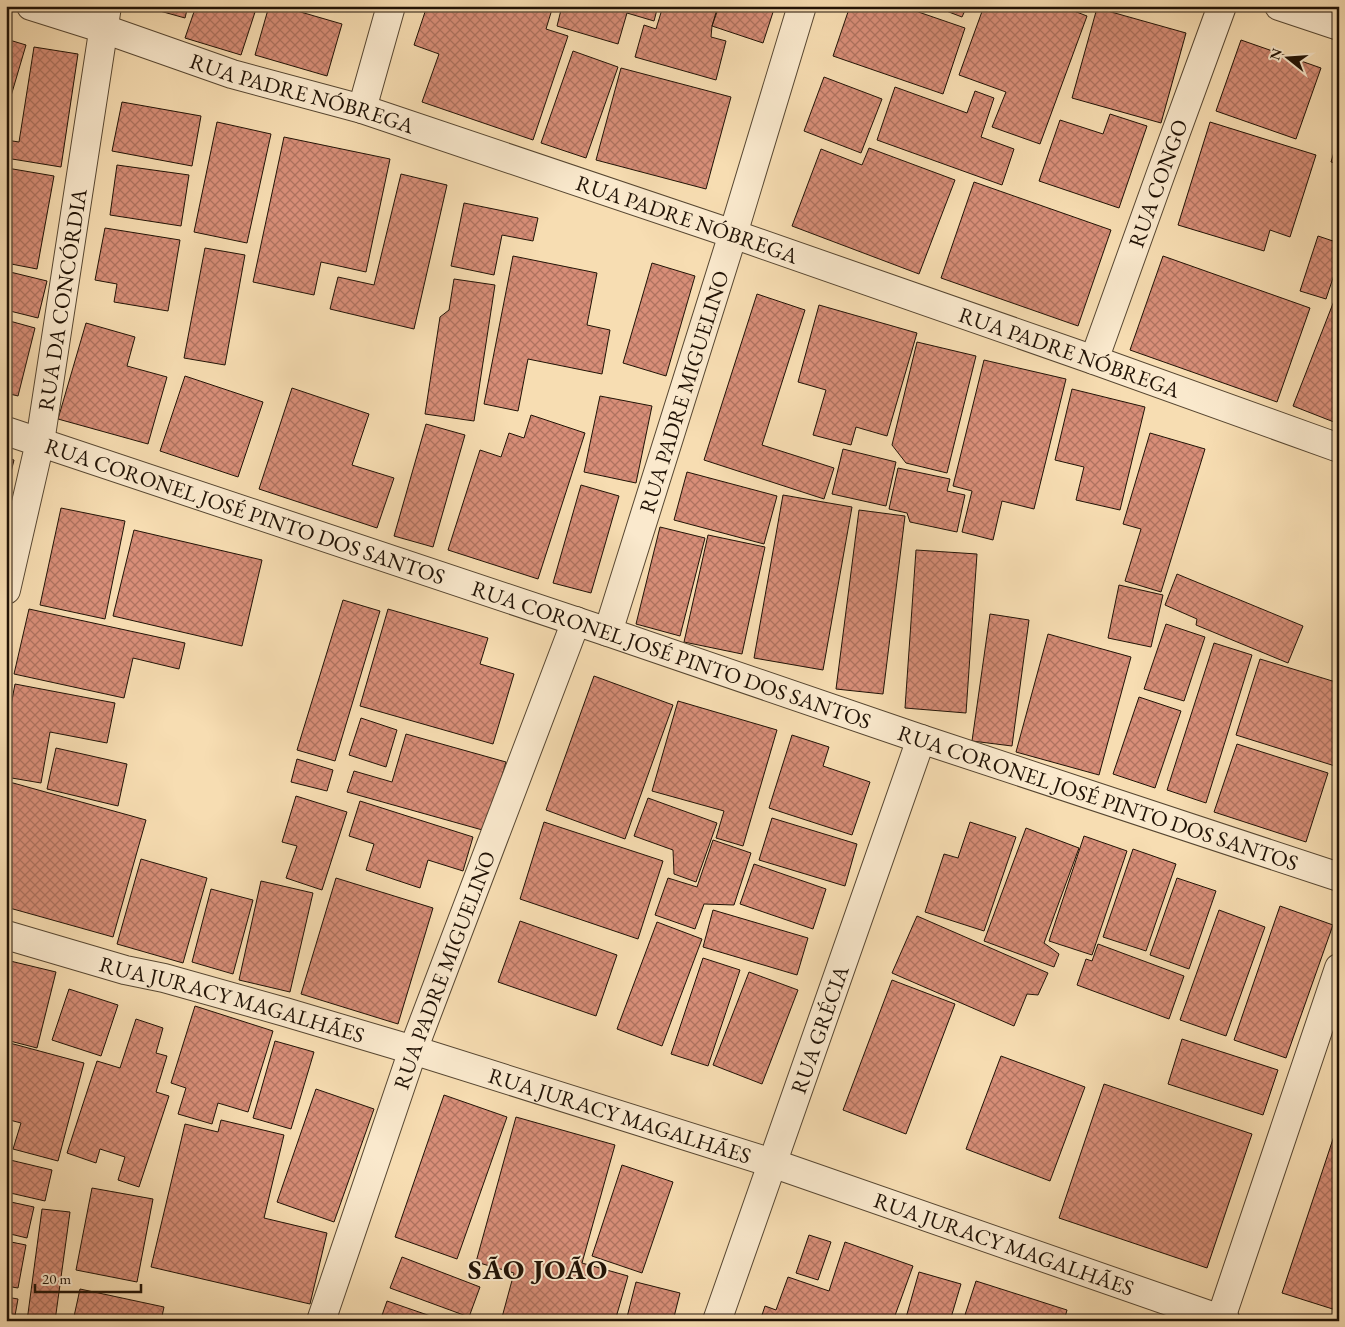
<svg xmlns="http://www.w3.org/2000/svg" width="1345" height="1327" viewBox="0 0 1345 1327" font-family="'EB Garamond',serif">
<style>
.building{fill:url(#building-cross-hatch);stroke:#211306}
.lines{fill:none;stroke-linecap:round;stroke-linejoin:round}
.minor-casing{stroke:#564631;stroke-width:30}
.minor{stroke:#fae9cd;stroke-width:28}
.labels{text-anchor:middle;dominant-baseline:central;stroke-width:4;stroke-linejoin:round;paint-order:stroke}
.street-label{font-size:22px;fill:#211306;stroke:#fae9cd}
.district-label{font-size:28px;font-weight:bold;letter-spacing:1px;fill:#211306;stroke:#fae9cd}
</style>
<defs>
<pattern id="building-cross-hatch" width="8" height="8" patternUnits="userSpaceOnUse" patternTransform="scale(1.25)"><rect width="8" height="8" fill="#d88e78"/><path d="M0 0l8 8M0 8l8-8" fill="none" stroke="#af7360"/></pattern>
</defs>
<rect width="100%" height="100%" fill="#f7ddb2"/>
<filter id="stains"><feTurbulence type="fractalNoise" baseFrequency=".004" numOctaves="4"/><feColorMatrix values="0 0 0 0 .2 0 0 0 0 .09 0 0 0 0 .02 0 0 0 .5 -.17"/></filter>
<radialGradient id="worn" r=".72"><stop offset=".6" stop-color="#630" stop-opacity="0"/><stop offset="1" stop-color="#630" stop-opacity=".3"/></radialGradient>
<path class="building" d="M149,6H188L185,18L149,8Z
M196,6H257L241,55L185,38Z
M269,6H280L342,24L327,76L255,55Z
M427,6H553L546,29L568,36L533,140L422,102L439,54L414,45Z
M562,6H658L654,21L627,13L618,44L557,26Z
M663,6H718L712,26L711,37L726,41L716,80L635,57L644,25L656,29Z
M719,6H775L763,43L712,26Z
M850,6H901L965,28L943,94L833,56Z
M933,6H967L962,17Z
M984,6H1061L1087,16L1040,144L992,127L1006,92L959,75Z
M1097,8L1186,33L1161,123L1072,98Z
M6,39L26,45L6,113Z
M1241,40L1321,68L1296,139L1216,111Z
M34,47L78,54L61,167L6,158V140L19,142Z
M573,51L618,67L586,158L541,143Z
M621,68L731,97L706,189L596,160Z
M824,77L882,99L861,153L804,131Z
M895,87L967,113L975,91L994,98L981,137L1014,149L1002,185L877,140Z
M122,102L201,116L192,166L112,151Z
M1110,114L1147,126L1119,208L1039,181L1060,120L1103,134Z
M217,122L271,134L247,243L194,232Z
M1210,122L1316,155L1290,237L1270,230L1264,251L1178,225Z
M1339,136V164L1331,162Z
M284,137L390,159L366,272L321,262L314,295L253,282Z
M869,148L955,180L919,274L792,226L821,149L862,165Z
M117,165L189,175L181,226L110,215Z
M7,168L54,176L37,269L6,263V173Z
M401,174L447,185L414,329L330,309L338,277L374,285Z
M974,182L1111,230L1078,326L941,278Z
M464,203L538,218L533,241L502,235L494,275L451,266Z
M105,228L180,240L168,311L114,302L117,284L95,280Z
M1318,236L1339,243V260L1326,299L1300,291Z
M205,248L245,255L225,365L184,358Z
M513,256L597,273L587,325L610,330L602,374L528,359L518,411L484,404Z
M1163,256L1310,308L1277,402L1130,350Z
M652,263L695,276L666,376L623,363Z
M6,271L47,281L38,318L6,310Z
M454,279L495,285L474,421L425,414L440,317L449,310Z
M1339,288V424L1293,406Z
M757,294L805,310L762,445L834,468L824,499L704,460Z
M819,305L917,333L887,436L856,427L851,445L813,435L826,390L798,382Z
M6,320L35,328L18,396L6,393Z
M86,323L135,337L127,366L167,377L148,444L58,419Z
M917,342L976,356L947,473L906,463L892,445Z
M984,360L1066,379L1034,509L1002,501L993,540L962,532L972,491L953,486Z
M185,376L263,402L238,477L160,451Z
M292,388L369,414L352,465L394,478L377,528L259,489Z
M1072,389L1145,407L1120,510L1076,500L1084,467L1055,460Z
M600,396L652,406L636,483L584,472Z
M531,415L585,433L538,579L448,550L480,450L501,457L509,433L524,438Z
M426,424L465,435L433,547L394,536Z
M1150,433L1205,449L1161,592L1125,581L1141,529L1123,524Z
M843,449L896,462L886,506L832,494Z
M6,458L14,460L6,492Z
M898,468L950,479L947,491L965,495L957,532L910,522L907,513L889,509Z
M687,472L777,496L764,544L674,520Z
M581,485L619,496L591,593L553,583Z
M783,495L852,507L823,670L754,658Z
M61,508L125,521L105,619L40,605Z
M859,510L905,516L883,694L836,689Z
M660,527L705,538L680,636L636,624Z
M134,530L262,560L242,646L113,616Z
M708,535L765,547L742,654L684,642Z
M916,550L977,554L966,713L905,708Z
M1177,574L1303,626L1288,663L1196,625L1197,619L1165,605Z
M1119,585L1163,595L1151,647L1108,638Z
M343,600L380,611L335,761L297,750Z
M29,609L185,643L179,669L133,658L124,698L14,674Z
M388,609L488,638L480,664L514,674L493,744L360,706Z
M990,614L1029,620L1012,746L972,741Z
M1166,624L1205,637L1184,701L1144,689Z
M1048,634L1131,657L1099,775L1016,752Z
M1214,643L1252,655L1206,803L1167,790Z
M1260,659L1339,683V752L1335,766L1236,735Z
M594,676L673,705L625,839L546,810Z
M15,684L115,703L107,743L50,732L41,783L6,777V732Z
M1139,697L1181,711L1155,788L1113,774Z
M678,701L777,730L743,846L716,838L724,811L652,791Z
M361,718L397,730L386,767L349,755Z
M406,734L506,762L486,831L347,792L354,771L392,782Z
M792,735L829,747L823,766L870,782L852,835L769,808Z
M1237,744L1328,773L1306,842L1214,812Z
M56,748L127,764L118,806L47,789Z
M297,759L333,770L327,791L291,782Z
M6,781L146,820L113,937L6,907Z
M296,796L347,812L322,890L286,878L297,846L282,842Z
M648,798L717,823L696,882L674,874L673,850L634,836Z
M360,801L473,837L463,871L428,860L420,888L366,870L374,844L349,836Z
M772,818L857,844L845,886L759,860Z
M544,822L663,861L638,939L520,899Z
M970,822L1016,837L984,931L925,912L944,854L958,858Z
M1026,828L1079,848L1044,943L1059,954L1054,967L984,941Z
M1084,836L1127,851L1092,955L1049,941Z
M713,840L751,853L734,905L704,904L695,929L655,915L668,878L697,887Z
M1133,849L1176,864L1146,951L1103,937Z
M141,859L207,878L183,963L117,944Z
M754,864L826,889L813,929L740,904Z
M336,878L433,908L398,1024L301,994Z
M1177,878L1216,891L1189,969L1150,955Z
M261,881L313,893L290,992L239,980Z
M211,889L253,900L233,974L192,962Z
M1280,906L1333,925L1286,1058L1234,1040Z
M713,910L808,938L797,975L703,947Z
M1219,910L1265,927L1226,1036L1180,1020Z
M917,916L1048,973L1038,995L1027,994L1014,1026L892,973Z
M520,921L617,955L596,1016L498,982Z
M657,922L702,939L662,1046L617,1029Z
M1098,944L1184,976L1169,1019L1077,985L1086,959L1092,961Z
M703,958L740,970L708,1066L671,1054Z
M6,960L56,972L37,1048L6,1040Z
M749,972L798,990L762,1084L713,1065Z
M892,980L955,1004L906,1134L843,1110Z
M69,989L118,1005L101,1056L52,1040Z
M195,1006L273,1031L248,1112L218,1103L212,1124L178,1114L186,1088L171,1083Z
M136,1019L163,1028L156,1053L167,1056L156,1092L169,1096L139,1187L118,1180L125,1157L100,1149L96,1163L67,1153L97,1061L120,1068Z
M1182,1039L1278,1070L1263,1115L1168,1084Z
M275,1041L314,1052L291,1129L253,1118Z
M6,1042L84,1063L58,1161L13,1149L21,1123L6,1119Z
M1001,1056L1085,1087L1050,1181L966,1149Z
M1104,1084L1252,1134L1207,1268L1059,1218Z
M316,1089L374,1109L334,1222L277,1202Z
M444,1095L507,1117L457,1259L395,1237Z
M516,1117L615,1145L582,1263L628,1276L615,1321H501L514,1273L476,1262Z
M221,1120L284,1135L264,1218L327,1233L310,1304L151,1267L185,1124L218,1132Z
M1334,1136L1339,1137V1311L1282,1293Z
M6,1159L52,1170L45,1201L6,1192Z
M622,1165L673,1182L642,1273L592,1256Z
M92,1188L153,1199L137,1282L76,1270Z
M6,1201L34,1207L27,1238L6,1233Z
M42,1209L70,1212L55,1321H27Z
M809,1235L831,1242L818,1280L796,1273Z
M6,1241L26,1245L18,1288L6,1286Z
M845,1242L913,1266L893,1321H760L765,1306L776,1310L788,1277L829,1291Z
M402,1257L480,1287L469,1317L390,1288Z
M919,1272L961,1284L950,1321H905Z
M976,1281L1067,1310L1064,1321H963Z
M636,1282L680,1293L673,1321H626Z
M80,1289L164,1307L161,1321H73Z
M6,1297L18,1299L14,1321H6Z
M387,1301L445,1321H380Z
M187,1316L205,1321H186Z"/>
<g class="lines">
<defs>
<g id="minor">
<path id="s1" d="M31,6L104,29L232,74L362,109L733,234L1094,360L1339,448"/>
<path d="M1279,6L1339,26"/>
<path d="M362,109L391,6"/>
<path id="s2" d="M1094,360L1160,176L1222,6"/>
<path id="s3" d="M6,431L608,632L921,739L1339,877"/>
<path id="s4" d="M6,590L40,442L107,6"/>
<path id="s5" d="M608,632L733,234L802,6"/>
<path id="s6" d="M6,935L125,970L164,978L285,1012L413,1050L772,1163L1226,1321"/>
<path id="s7" d="M321,1321L413,1050L576,621"/>
<path id="s8" d="M717,1321L921,739"/>
<path d="M1220,1321L1339,968"/>
</g>
</defs>
<use href="#minor" class="minor-casing"/>
<use href="#minor" class="minor"/>
</g>
<g class="labels">
<g class="street-label">
<text stroke="none"><textPath href="#s1" startOffset="285">RUA PADRE NÓBREGA</textPath></text>
<text stroke="none"><textPath href="#s2" startOffset="188">RUA CONGO</textPath></text>
<text stroke="none"><textPath href="#s1" startOffset="690">RUA PADRE NÓBREGA</textPath></text>
<text stroke="none"><textPath href="#s4" startOffset="296">RUA DA CONCÓRDIA</textPath></text>
<text stroke="none"><textPath href="#s1" startOffset="1095">RUA PADRE NÓBREGA</textPath></text>
<text stroke="none"><textPath href="#s5" startOffset="252">RUA PADRE MIGUELINO</textPath></text>
<text stroke="none"><textPath href="#s3" startOffset="252">RUA CORONEL JOSÉ PINTO DOS SANTOS</textPath></text>
<text stroke="none"><textPath href="#s3" startOffset="702">RUA CORONEL JOSÉ PINTO DOS SANTOS</textPath></text>
<text stroke="none"><textPath href="#s3" startOffset="1152">RUA CORONEL JOSÉ PINTO DOS SANTOS</textPath></text>
<text stroke="none"><textPath href="#s7" startOffset="372">RUA PADRE MIGUELINO</textPath></text>
<text stroke="none"><textPath href="#s6" startOffset="235">RUA JURACY MAGALHÃES</textPath></text>
<text stroke="none"><textPath href="#s8" startOffset="309">RUA GRÉCIA</textPath></text>
<text stroke="none"><textPath href="#s6" startOffset="640">RUA JURACY MAGALHÃES</textPath></text>
<text stroke="none"><textPath href="#s6" startOffset="1045">RUA JURACY MAGALHÃES</textPath></text>
</g>
<g class="district-label">
<text x="538" y="1269">SÃO JOÃO</text>
</g>
</g>
<rect width="1345" height="1327" fill="none" stroke="#f7ddb2" stroke-width="25"/>
<rect x="8" y="8" width="1330" height="1312" fill="none" stroke="#211306" stroke-width="2.5"/>
<rect x="12" y="12" width="1320" height="1302" fill="none" stroke="#211306"/>
<g transform="translate(1288 58) rotate(287)" stroke="#fae9cd" stroke-width="4" paint-order="stroke">
<path d="M0-4L9 19L0 12L-9 19Z" fill="#211306"/>
<text y="-8" font-size="14" font-weight="bold" text-anchor="middle" fill="#211306">N</text>
</g>
<path d="M35 1284v8h106v-8" fill="none" stroke="#211306" stroke-width="2.5"/>
<text x="42" y="1284" font-size="15" fill="#211306" stroke="#fae9cd" stroke-width="4" paint-order="stroke">20 m</text>
<rect width="100%" height="100%" filter="url(#stains)"/>
<rect width="100%" height="100%" fill="url(#worn)"/>
</svg>
